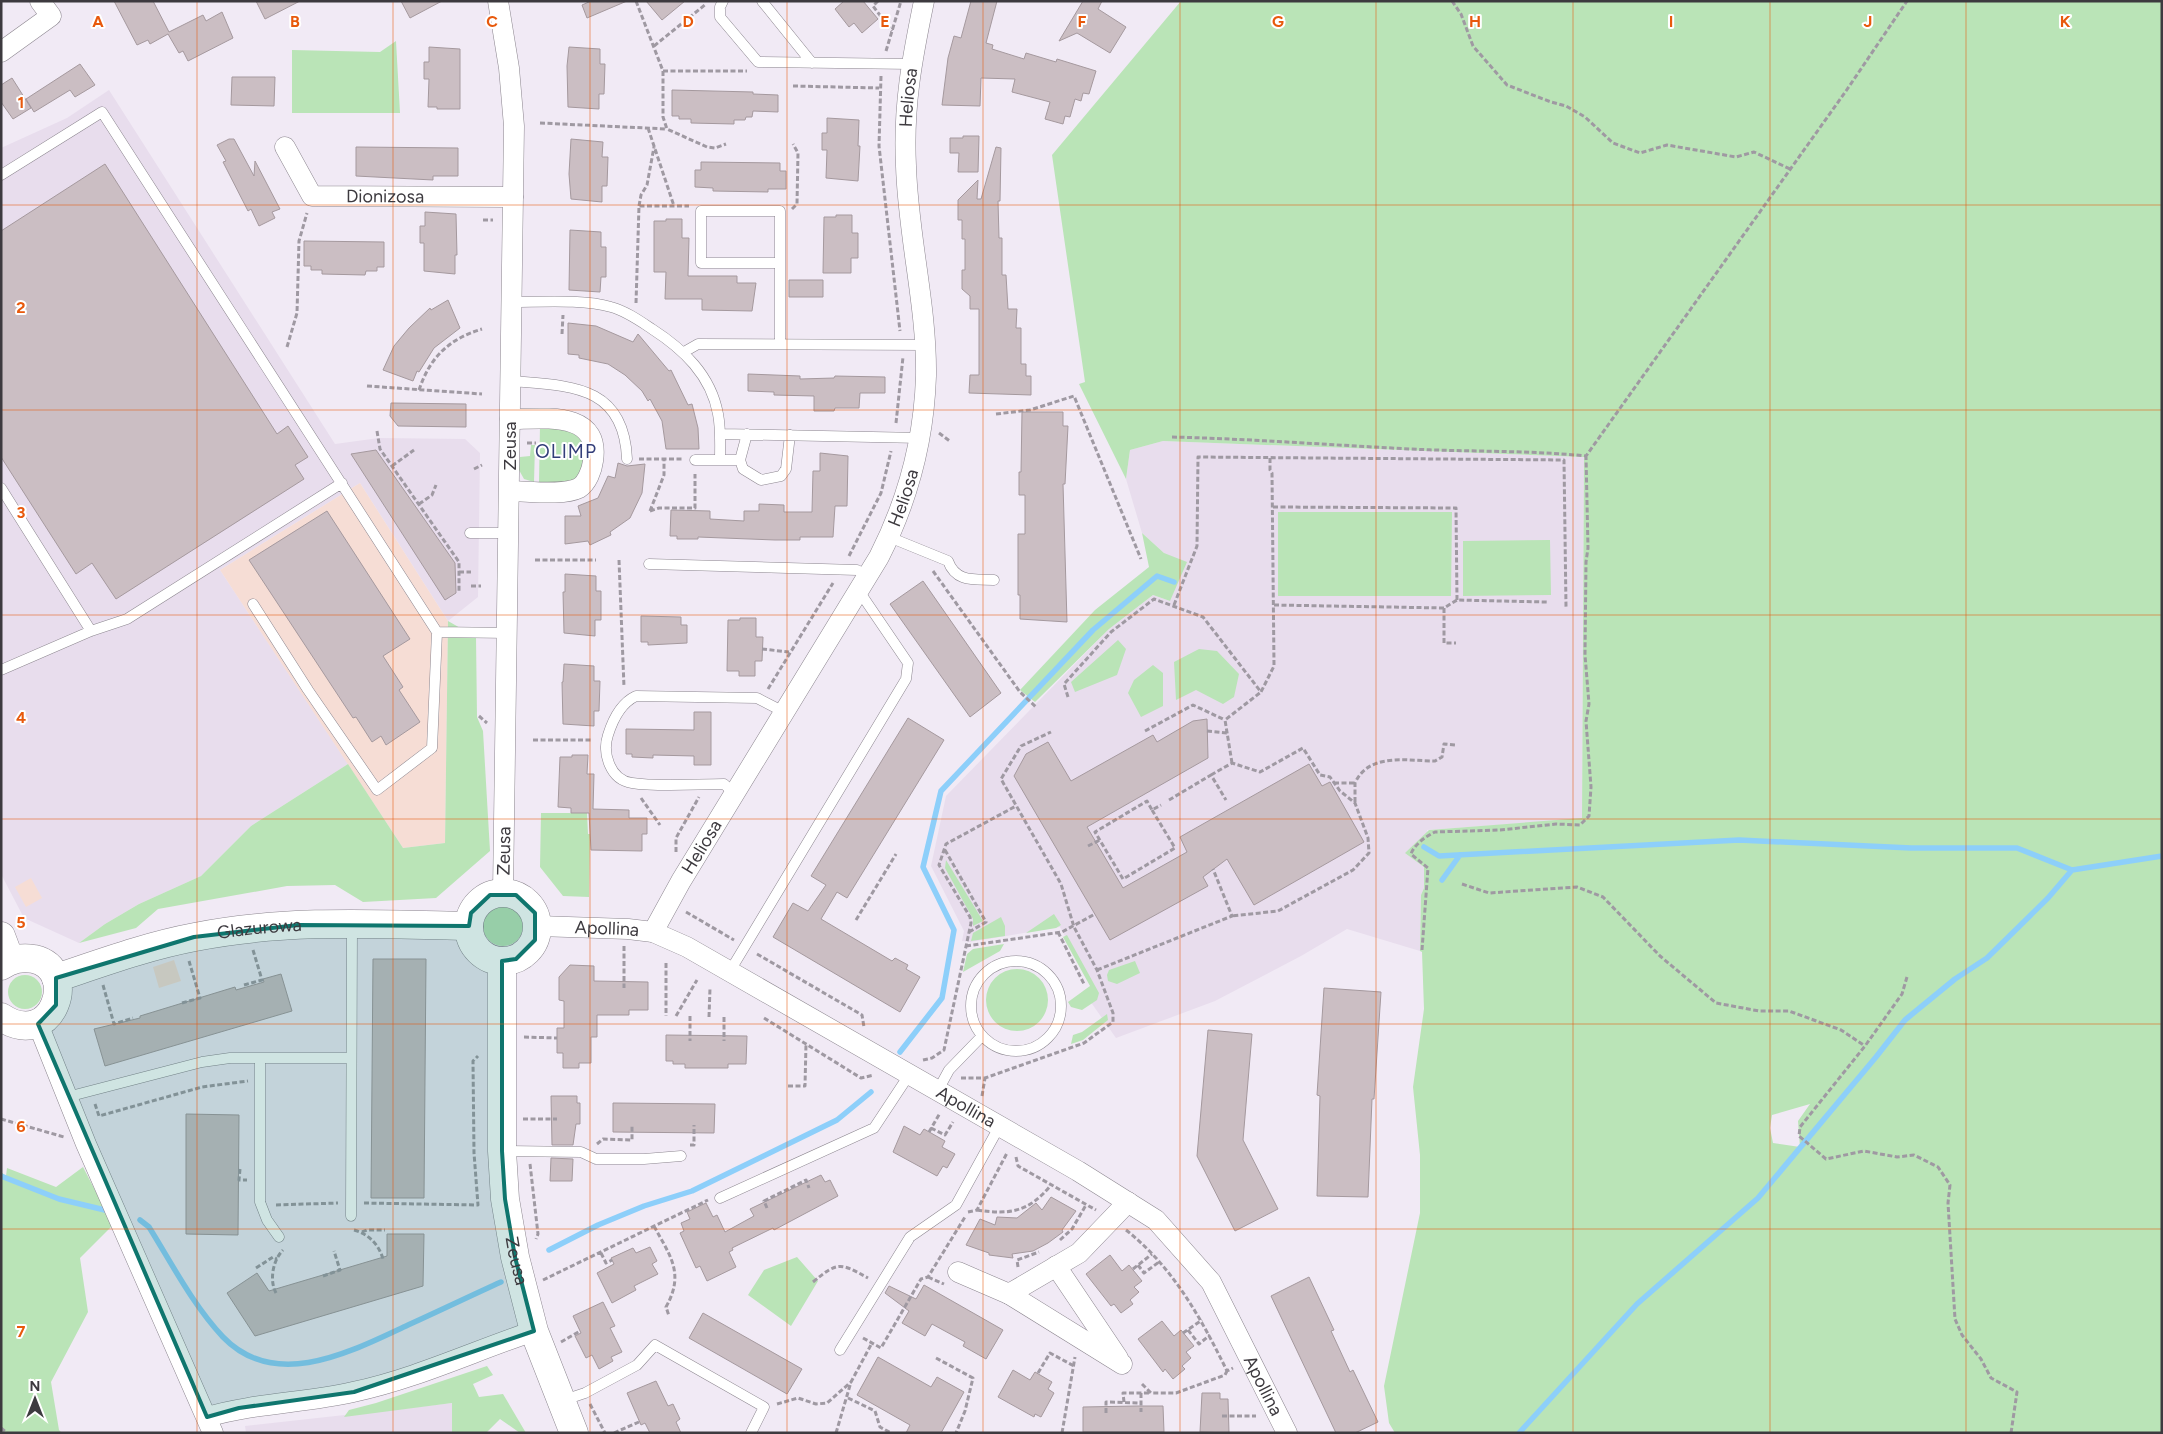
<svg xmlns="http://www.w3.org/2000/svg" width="2163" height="1434" viewBox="0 0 2163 1434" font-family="Figtree,sans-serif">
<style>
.built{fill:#e8dded}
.industrial{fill:#f6ddd5}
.green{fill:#bae4b7;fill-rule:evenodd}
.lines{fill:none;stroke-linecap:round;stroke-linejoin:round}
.stream{stroke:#8dcffa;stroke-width:5.5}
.building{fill:#cbbec3;stroke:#a5999e}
.lane-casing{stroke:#8c868f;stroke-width:11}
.street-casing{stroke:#8c868f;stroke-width:21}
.secondary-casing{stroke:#8c868f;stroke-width:29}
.path{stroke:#9f99a2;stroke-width:3;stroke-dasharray:5 2.5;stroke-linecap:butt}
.lane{stroke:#fff;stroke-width:10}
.street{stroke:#fff;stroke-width:20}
.secondary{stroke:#fff;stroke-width:28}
.marked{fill:#0f766e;fill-opacity:0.2;stroke:#0f766e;stroke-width:4;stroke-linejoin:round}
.grid{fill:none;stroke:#e8590c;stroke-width:1;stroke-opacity:0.55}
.labels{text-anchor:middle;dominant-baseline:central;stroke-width:4;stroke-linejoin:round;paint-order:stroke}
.street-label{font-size:18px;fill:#3d3a3f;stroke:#fff}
.neighbourhood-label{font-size:19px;letter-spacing:1px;fill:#333e79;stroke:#fff}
.grid-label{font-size:16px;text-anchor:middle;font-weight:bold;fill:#e8590c;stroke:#fff;stroke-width:4;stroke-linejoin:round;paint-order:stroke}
</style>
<rect width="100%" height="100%" fill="#f1eaf5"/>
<path class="built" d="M109,90L335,444L379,438L465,439L480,453L478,597L448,621L360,483L220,570L348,764L251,826L201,876L139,904L105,924L79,943L24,918L1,874V148L67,118Z
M1163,441L1584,457L1582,819L1427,830L1424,888L1421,895L1420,951L1347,929L1301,956L1215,1001L1116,1038L1083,991L1092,986L1060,927L970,942L962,941L964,931L931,866L946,796L1109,629L1153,595L1170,601L1164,553L1142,533L1126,479L1130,450Z
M453,1403L452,1433H246L245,1426Z"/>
<path class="industrial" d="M360,483L448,621L445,843L403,848L220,570Z
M31,878L42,898L26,907L15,887Z
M174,960L181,981L159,988L153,967Z"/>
<path class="green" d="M1181,1H2162V1433H1395L1389,1423L1384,1386L1420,1213V1155L1413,1087L1424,1009L1422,952L1420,951L1421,895L1424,888V867L1405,853L1429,830L1582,818L1584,457L1163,441L1130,450L1126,479L1079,384L1085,382L1052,155ZM1810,1104L1798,1121L1800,1147L1773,1143L1770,1128L1772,1115Z
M396,41L400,113H292V50L380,52Z
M540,426L579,430L588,453L579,478L562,483L539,482Z
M531,445H535L534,482L524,479L519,470L520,457L530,456Z
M1278,512H1452L1451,596H1278Z
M1142,533L1164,553L1187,562L1170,601L1153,595L1109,629L1035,702L1020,690L1095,610L1149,567Z
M1550,540L1551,595L1463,596V541Z
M448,621L476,637L477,717L483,731L490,851L436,898L363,902L335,885L287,886L158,909L136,928L79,943L105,924L139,904L201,876L251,826L348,764L403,848L445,843Z
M1118,640L1126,649L1117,675L1075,692L1071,682Z
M1199,649L1217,651L1239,674L1234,697L1223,704L1196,690L1176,700L1174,662Z
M1153,665L1163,673V706L1141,717L1128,693L1134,680Z
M541,813H587L588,834H590L589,897L563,896L540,867Z
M946,860L983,921L973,926V919L945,868Z
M483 926a20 20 0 1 1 40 0a20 20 0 1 1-40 0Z
M1054,914L1061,925L1056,928L1026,933Z
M1001,917L1005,926V936L971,941L973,933Z
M1067,935L1099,993L1097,1000L1082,1010L1071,1007L1068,1002L1090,986L1063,937Z
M1004,944L1000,951L963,972L967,954L973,949Z
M1135,961L1140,973L1117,984L1108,981L1107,975L1109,970Z
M986 1000a31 31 0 1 1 62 0a31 31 0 1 1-62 0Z
M8 992a17 17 0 1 1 34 0a17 17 0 1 1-34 0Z
M1107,1014L1108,1020L1083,1040L1071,1044L1073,1035L1082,1032Z
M83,1167L113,1225L80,1258L88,1312L51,1382L59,1430L62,1433H1V1172L6,1176L7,1168L56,1187Z
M797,1257L818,1281L791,1326L748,1295L764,1270Z
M487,1366L493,1375L473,1384L479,1397L503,1394L526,1433H520L500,1419L486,1433H452V1403L344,1417L349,1410L376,1403Z"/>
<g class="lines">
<path class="stream" d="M1424,847L1439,856L1739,840L1911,848H2017L2072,870L2162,856
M1442,880L1460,855
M900,1052L942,998L954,930L923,867L941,791L1093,630L1157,576L1174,582
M1,1176L59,1199L109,1211
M140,1220L149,1227C172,1264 193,1305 223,1337C276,1392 352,1351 408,1325C439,1311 470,1296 501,1282
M549,1250L598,1225L644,1206L692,1191L837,1120L871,1092
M1519,1433L1637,1304L1758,1198L1876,1057L1905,1020L1955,979L1987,958L2048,898L2072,870"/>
</g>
<path class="building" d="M114,1H153L169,32L203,15L206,21L222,12L233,38L188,61L183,51L179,53L168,34L150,44L148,40L137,45Z
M256,1H300L265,19Z
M401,1H442L410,18Z
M591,1H627L587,18L582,5Z
M646,1H685L662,20Z
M844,1H863L878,19L862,33L854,23L849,27L835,9Z
M971,1H997L986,43L993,45L992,49L1024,59L1026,53L1056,62L1057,59L1096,71L1089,94L1083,93L1081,101L1075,99L1070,117L1065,116L1063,124L1045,119L1050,102L1012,92L1015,79L981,78L980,106L942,105L948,58L954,36L961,38Z
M1083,1H1102L1098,9L1126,27L1110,53L1077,33L1059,41Z
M429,47L460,49V109H437V107H428L429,79H424V62H429Z
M569,47L600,49V64H605L604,94H599V109L568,107L567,66Z
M80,64L95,85L75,97L70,90L34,112L26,99Z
M232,77H275L274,106L231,105Z
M12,78L31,108L13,119L1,102V85Z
M672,90L753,92V94L778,95V112L753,111L752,117H746L745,120H734V124L691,123V119H679V116H672Z
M827,118L859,120L858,146H860L858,181L826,178L827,150H822V133H827Z
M963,136H979L978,172H958L959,153H950V138H963Z
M229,139H234L254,176L255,161L280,209L272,212L275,218L259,226L251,209L248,211L223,162L226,161L217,145Z
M571,139L603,142L602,157H608L607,186H602V202L571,199L569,174Z
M356,147L458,148V176H433V180L356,176Z
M996,147L1001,148L1000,201H998L999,238H1002V275H1006L1008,309H1017L1016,328H1021V364H1026V376H1031V395L969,393L970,375H979V309H970V296L962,289V270H965V239H962V220H958V200L978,180L977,199H981Z
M701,162L780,163V171H786V189H768V192L713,191V188L695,187V170H701Z
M105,164L277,434L288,426L308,457L295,465L304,479L116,599L92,563L76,574L1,457V231Z
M425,212L456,214L457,255H455V274L424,271V243H420V226H425Z
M836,215H852V233H858V258H851V273H823L824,217H836Z
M666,219H682V238H689L688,276H737V283H756L752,311L702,310V299H665L666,272H654V221H666Z
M570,230L601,232V247H606V277H601L600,292L569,290Z
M304,241L384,242V267H377V271H366L365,275L322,274V270H311V266H304Z
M789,280H823V297H789Z
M448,300L460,328L434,348L419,372L417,371L413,381L383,370L394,346L409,328L430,308L431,310Z
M568,323L596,326L633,342L638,334L669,371L671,370L688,405L692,404L698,428L699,449H666L662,421L650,399L648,401L642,391L625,375L608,364L579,358V355L568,354Z
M748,374L800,376V379L834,378L835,376L885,377V393H860L859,408H835L834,411H814V396L774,395V392L748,391Z
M391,403L466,404V427L398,426L390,416Z
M1022,412H1063V426H1068L1065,484H1063L1067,622L1020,619V595H1018V534H1025V495H1019V472H1021Z
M376,450L455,563L456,593L445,600L351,454Z
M820,453L848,456L847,506H835L833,537H800V540H775L698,537V539H677V536H670L671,510L710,511V519L744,521V511H759V504L784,505V512H812L813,471H820Z
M618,463L627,466L645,464L642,493L630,518L610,532L611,535L590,545L588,541L565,544V516H581L578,506L598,498L608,476L615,478Z
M327,511L410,639L383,656L403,687L399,690L420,722L386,745L381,736L372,742L356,717L353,718L249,560Z
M565,574L596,576V591H601V620H595V636L564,633L563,592H565Z
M923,581L1001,693L970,717L890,604Z
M641,616L681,617V625H687V643L648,645V642H641Z
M740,618H756V637H763L762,661H755V676H739V671H727L728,620H740Z
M564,664L594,666V681H600L599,711H594V726L563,724L562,682H563Z
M694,712H711V765H694V756L653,755V758L632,757V754H626V729L694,730Z
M908,718L944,740L847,898L837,892L821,919L892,961L895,958L908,965L906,969L920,977L900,1012L773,937L793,903L808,911L826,885L811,876Z
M1207,719L1208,758L1087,827L1123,888L1187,852L1180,837L1309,764L1322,786L1330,782L1364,842L1254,905L1227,859L1203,877L1208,886L1110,940L1014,776L1026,754L1048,742L1071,781L1153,735L1157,742L1193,721Z
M572,755H588L587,774H594L593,809L629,810V818H647V834H642V851L591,850L589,813H571V808L558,807L560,757H572Z
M373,959H426L424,1198H371Z
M570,965L594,966V981L648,982V1010H629V1015H597V1037H591V1063H579V1068H563V1053H557V1028H564V1001L559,1000V977Z
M281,974L292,1011L105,1066L94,1029L140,1018V1016L235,987L236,990L264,982L263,979Z
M1324,988L1381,992L1374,1099H1372L1368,1197L1317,1196L1320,1096L1317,1095Z
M1208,1030L1252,1034L1243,1140L1278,1209L1235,1231L1197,1156Z
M666,1035L747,1036L746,1064H728V1068H685V1064H673V1061H666Z
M551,1096H577V1103H580V1124H576L573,1145H552Z
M613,1103L715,1104L714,1133L613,1132Z
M186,1114L239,1115L238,1235L186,1234Z
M904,1126L920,1135L924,1129L945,1141L942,1147L955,1154L947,1168L943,1166L937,1176L893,1152Z
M551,1158L573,1159L572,1181H550Z
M821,1175L825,1182L830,1180L838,1196L774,1230L773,1228L732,1248L733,1250L729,1252L736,1267L707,1281L700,1266L696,1268L680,1233L684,1231L681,1223L690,1219L687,1212L706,1203L713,1217L717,1215L725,1232L754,1216L750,1209Z
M1051,1197L1076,1211L1062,1230L1063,1232L1048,1243L1033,1251L1012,1254L1013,1258L989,1255V1253L966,1245L980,1219L995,1225L997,1217L1017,1218L1036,1203L1042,1210Z
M387,1234H424L423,1286L255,1336L227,1293L257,1273L269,1291L387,1256Z
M650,1247L657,1261L652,1264L658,1274L634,1286L636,1290L612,1303L597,1273L614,1264L611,1258L633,1248L636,1253Z
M1110,1255L1122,1271L1129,1265L1142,1281L1134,1287L1139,1292L1130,1300L1133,1304L1121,1313L1114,1304L1111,1306L1086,1274Z
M1309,1277L1334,1330L1331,1331L1350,1372L1353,1370L1378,1422L1355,1433H1336L1271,1296Z
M924,1285L1003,1330L986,1359L963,1346L965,1342L932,1324L925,1336L902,1323L909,1311L885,1293L889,1286L916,1299Z
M603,1302L615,1326L610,1328L622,1352L611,1357L613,1361L599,1369L592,1355L586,1358L575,1336L581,1333L573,1316Z
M703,1313L802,1369L787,1394L689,1338Z
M1162,1321L1174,1336L1181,1330L1194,1346L1186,1352L1191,1358L1182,1366L1185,1369L1173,1379L1165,1369L1163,1372L1138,1339Z
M878,1357L931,1387L937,1377L964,1392L941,1433H906L910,1425L857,1395Z
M1013,1370L1030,1380L1035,1372L1052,1382L1048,1389L1054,1393L1041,1417L1035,1414L1034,1417L998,1397Z
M656,1381L668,1406L673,1404L680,1419L676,1422L681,1433H650L645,1423L641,1425L627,1393Z
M1202,1393H1220V1399H1228L1229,1433L1200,1432Z
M1136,1406H1163L1164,1432H1083V1407Z"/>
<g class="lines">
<defs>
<path id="lane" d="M723,1L720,7V17L758,62L911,64
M762,1L812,63
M1,175L102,112L437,632L432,748L377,790L308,690L253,604
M512,302C541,302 584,299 611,307C626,311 640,321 652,329C683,349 711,375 718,414C721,429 720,445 720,460
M780,344V211H701V263H780
M684,352L698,344L925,345
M511,381C569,386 624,384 627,459
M720,434L921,438
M747,434L740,460L743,469L761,480L781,476L786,469L790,435
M695,460H740
M1,488L91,631
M470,533H510
M889,537L948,561C956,583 975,579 994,580
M649,564L857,570L868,576
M437,632L508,633
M1,670L91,631L127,619L342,483
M734,793L724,784C697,784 657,787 632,783C610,780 602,753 608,735C613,719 621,703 636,696L757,698L784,712
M971 1006a45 45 0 1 1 90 0a45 45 0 1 1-90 0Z
M730,971L906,679L908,663L859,591
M260,1058V1202L267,1220L279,1237
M937,1092L949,1070L981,1037
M67,1097L202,1062L230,1058H351
M503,1151L581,1152L596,1159H644L681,1156
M720,1198L874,1128L909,1075
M351,1216L352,925
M840,1350L910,1237L956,1205L999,1127
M561,1401L585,1393L637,1365L655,1345L764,1407L751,1433"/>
<g id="street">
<path d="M498,1L509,68L514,126L503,892"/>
<path d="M1,52L51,16L40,1"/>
<path id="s1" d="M285,147L312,196L513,197"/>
<path d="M510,491C528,491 563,496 579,488C587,483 592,470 593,461C601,410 543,419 510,419"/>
<path id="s2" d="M538,926L628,929L653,932L687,947L1078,1171L1156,1220L1211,1282L1287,1433"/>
<path id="s3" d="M653,932L681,881L879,557C908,500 924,440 926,376C927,306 908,236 906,166C903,106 912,59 924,1"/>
<path d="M38,1024L86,1144L213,1433"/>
<path d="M1056,1266L1118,1358"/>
<path d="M958,1272L1009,1294L1079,1253L1128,1202"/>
<path d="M1009,1294L1122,1364"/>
<path d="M207,1417C255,1403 305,1403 353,1392C415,1379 474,1351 534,1331"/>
</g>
<g id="secondary">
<circle cx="503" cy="927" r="34"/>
<path d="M1,936L10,960"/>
<path id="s4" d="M502,961V1151L505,1199L515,1257L534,1331L574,1433"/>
<path d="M1,966C12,959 21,957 34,959C80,969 54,1052 1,1017"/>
<path id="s5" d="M56,978C101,963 147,946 195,937C285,919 377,924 469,926"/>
</g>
</defs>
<use href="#lane" class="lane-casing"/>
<use href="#street" class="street-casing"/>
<use href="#secondary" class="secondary-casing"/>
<path class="path" d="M636,1L663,71H747
M878,1L873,6L892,31
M1452,1L1461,14L1473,46L1507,85L1551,102L1566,106L1585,117L1613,143L1640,153L1667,145L1736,157L1754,152L1790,169
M654,46L706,4
M886,51L901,1
M663,71V117L667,129L707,147L715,148L726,144
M881,76L879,146L900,331
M793,86L879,88
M540,123L667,129
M648,128L674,206
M639,206L641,195L647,185L654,147
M792,209L797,204L798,153L793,144
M483,220H493
M636,303L639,206H689
M562,334L563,315
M287,347L297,313L299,241L307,213
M367,386L482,394
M419,390C430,357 449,339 482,329
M996,414L1030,410L1074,396L1141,559
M896,423L903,357
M377,431L380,449L459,562V593
M939,433L951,442
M1172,437C1252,439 1331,445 1411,449C1469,452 1527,450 1586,456L1846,91L1907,1
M527,443H536
M639,459H683
M392,466L414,450
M474,469L482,465
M419,504L432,495L436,485
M1273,507L1456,508L1457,600
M650,511L659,508H695V474
M650,511L664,475V459
M849,556L881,493L891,451
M535,560H596
M619,560L624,687
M933,571L1020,692L1037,708
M459,572H471
M471,586H481
M1174,605L1197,546L1198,457L1564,460L1566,607
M1274,605L1444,608L1457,600L1547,602
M1444,608V643H1456
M762,649L789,652
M768,689L833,583
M1068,697L1064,684L1111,632L1154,599L1203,617L1261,692L1274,666L1272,473L1270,470V457
M479,716L487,723
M1145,731L1193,705L1225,720
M1207,731L1227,733
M533,740H593
M1232,763L1225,720L1261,692
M1211,775L1232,763L1260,772L1303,748L1320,775L1330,777L1340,791L1355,803L1368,838L1369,853L1353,870L1278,911L1232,916
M1334,783H1355
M641,798L660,825
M1169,800L1211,775L1226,800
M1355,802V783C1369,752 1408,761 1435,761L1442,757L1444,744L1456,745
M1152,810L1175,848L1123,879L1095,832L1147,801L1152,810L1161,805
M1088,846L1100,840
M945,850L986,922L969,932
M676,852V838L699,797
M1462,884L1489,893L1577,887L1603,897L1660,956L1716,1003L1759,1011H1789L1841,1030L1865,1046
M686,912L734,940
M856,920L896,854
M1058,932L1084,984
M624,946V988
M966,946L1062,932L1095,914
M1422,950L1428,868L1411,854C1414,845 1426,836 1435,832L1500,830L1556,824L1580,825L1589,816L1591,787L1586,721L1589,704L1585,655L1586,562L1588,548L1586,456
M757,954L862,1015L864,1027
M666,963V1016
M1097,970L1232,916L1213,869
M1907,977L1902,994L1865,1046L1800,1127L1799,1136L1826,1159L1864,1151L1897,1157L1914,1155L1938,1167L1950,1185L1948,1203L1955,1319L1962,1335L1981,1359L1991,1378L2017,1392L2011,1433
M103,985L114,1024L133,1018
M244,985L262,980L253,950
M182,1003L200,998L189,961
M676,1016L697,980
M690,1016V1041
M709,1017L710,988
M724,1017V1041
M764,1018L861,1078L874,1075
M524,1037L557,1038
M923,1060L932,1058L944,1050L971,923L970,917L939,865L946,844L1016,806
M961,1078H985L1084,1043L1113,1022V1013L1097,970L1074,927L1061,884L1001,779L1021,746L1051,732
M788,1086H805L806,1044
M982,1096L985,1078
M95,1104L99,1116L202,1087L248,1081
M1,1119L64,1137
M523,1119H557
M931,1128L945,1135L953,1122
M929,1132L940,1113
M597,1144L603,1139L632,1140V1125
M690,1145H694V1125
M1016,1157L1018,1166L1096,1210
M530,1164L538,1234L536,1239
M240,1169L239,1180H247
M364,1203L478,1205L474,1153L473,1061L478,1056
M276,1205L338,1203
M767,1208L764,1201L806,1180L809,1188
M977,1210C1010,1215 1029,1212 1051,1185
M968,1212L977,1210L1007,1153
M654,1226C670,1256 685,1273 666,1307L669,1316
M354,1230C369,1234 379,1245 383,1259
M1126,1230C1173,1267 1201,1318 1227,1371L1233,1368
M362,1232L367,1230H385
M1060,1240L1072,1229L1086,1205
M601,1253L606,1263L612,1260
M1138,1265L1144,1273L1159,1262
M1018,1267L1017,1260L1039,1252
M256,1268L273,1257L277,1259
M1133,1269L1152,1254
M323,1276L340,1270L334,1251
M928,1277L944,1284
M543,1280L708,1200
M813,1282C838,1261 841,1263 868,1278
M276,1293C269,1280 273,1260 283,1250
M1188,1330L1199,1344L1210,1335
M1183,1333L1202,1320
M863,1338L881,1348L921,1279L928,1277L965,1217
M561,1342L580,1331
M936,1358L973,1378L965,1411L956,1433
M1038,1373L1050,1353L1074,1366
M1142,1384L1151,1393H1176L1225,1375L1227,1371
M1141,1393V1412
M848,1398L875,1411L880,1427L891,1433
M1124,1402L1123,1393H1150
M590,1404L605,1433
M777,1404L798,1398L816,1404L827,1403L851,1382
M1106,1413V1402L1141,1403
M1222,1416H1256
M1,1428L7,1433
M614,1433L639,1422
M836,1433L851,1382L872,1343
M1062,1433L1075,1357"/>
<use href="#lane" class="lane"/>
<use href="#street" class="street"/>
<use href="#secondary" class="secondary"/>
</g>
<path class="marked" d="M490,895H516L535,913V940L516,959L502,961V1151L505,1199L515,1257L534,1331L354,1392L239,1408L207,1417L38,1024L56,1005V978L194,937L298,925L469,926L471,913Z"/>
<path class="grid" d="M197,1V1433M393,1V1433M590,1V1433M787,1V1433M983,1V1433M1180,1V1433M1376,1V1433M1573,1V1433M1770,1V1433M1966,1V1433M1,205H2162M1,410H2162M1,615H2162M1,819H2162M1,1024H2162M1,1229H2162"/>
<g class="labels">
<g class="street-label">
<text stroke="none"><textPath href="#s3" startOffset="906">Heliosa</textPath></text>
<text stroke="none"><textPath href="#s1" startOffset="129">Dionizosa</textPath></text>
<text transform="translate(510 446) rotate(-90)">Zeusa</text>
<text stroke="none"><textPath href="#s3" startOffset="502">Heliosa</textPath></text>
<text stroke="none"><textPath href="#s3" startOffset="98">Heliosa</textPath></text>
<text transform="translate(504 851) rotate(-89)">Zeusa</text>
<text stroke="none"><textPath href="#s2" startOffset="69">Apollina</textPath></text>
<text stroke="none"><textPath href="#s5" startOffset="210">Glazurowa</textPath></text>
<text stroke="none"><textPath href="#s2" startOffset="474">Apollina</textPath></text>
<text stroke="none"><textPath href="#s4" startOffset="301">Zeusa</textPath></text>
<text stroke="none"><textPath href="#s2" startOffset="894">Apollina</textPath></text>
</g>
<g class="neighbourhood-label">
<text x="566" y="451">OLIMP</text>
</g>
</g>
<g class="grid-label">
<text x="98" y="27">A</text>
<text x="295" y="27">B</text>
<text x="492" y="27">C</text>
<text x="688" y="27">D</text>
<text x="885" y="27">E</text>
<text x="1082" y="27">F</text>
<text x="1278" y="27">G</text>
<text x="1475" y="27">H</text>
<text x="1671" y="27">I</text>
<text x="1868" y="27">J</text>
<text x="2065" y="27">K</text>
<text x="21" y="108">1</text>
<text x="21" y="313">2</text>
<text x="21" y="518">3</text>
<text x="21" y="723">4</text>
<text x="21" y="928">5</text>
<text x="21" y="1132">6</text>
<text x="21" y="1337">7</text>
</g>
<rect width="2163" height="1434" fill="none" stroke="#3d3a3f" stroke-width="5"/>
<g transform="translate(35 1399)" stroke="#ffffff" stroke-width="4" paint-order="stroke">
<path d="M0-4L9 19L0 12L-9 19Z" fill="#3d3a3f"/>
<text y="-8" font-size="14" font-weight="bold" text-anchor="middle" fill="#3d3a3f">N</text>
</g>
</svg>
